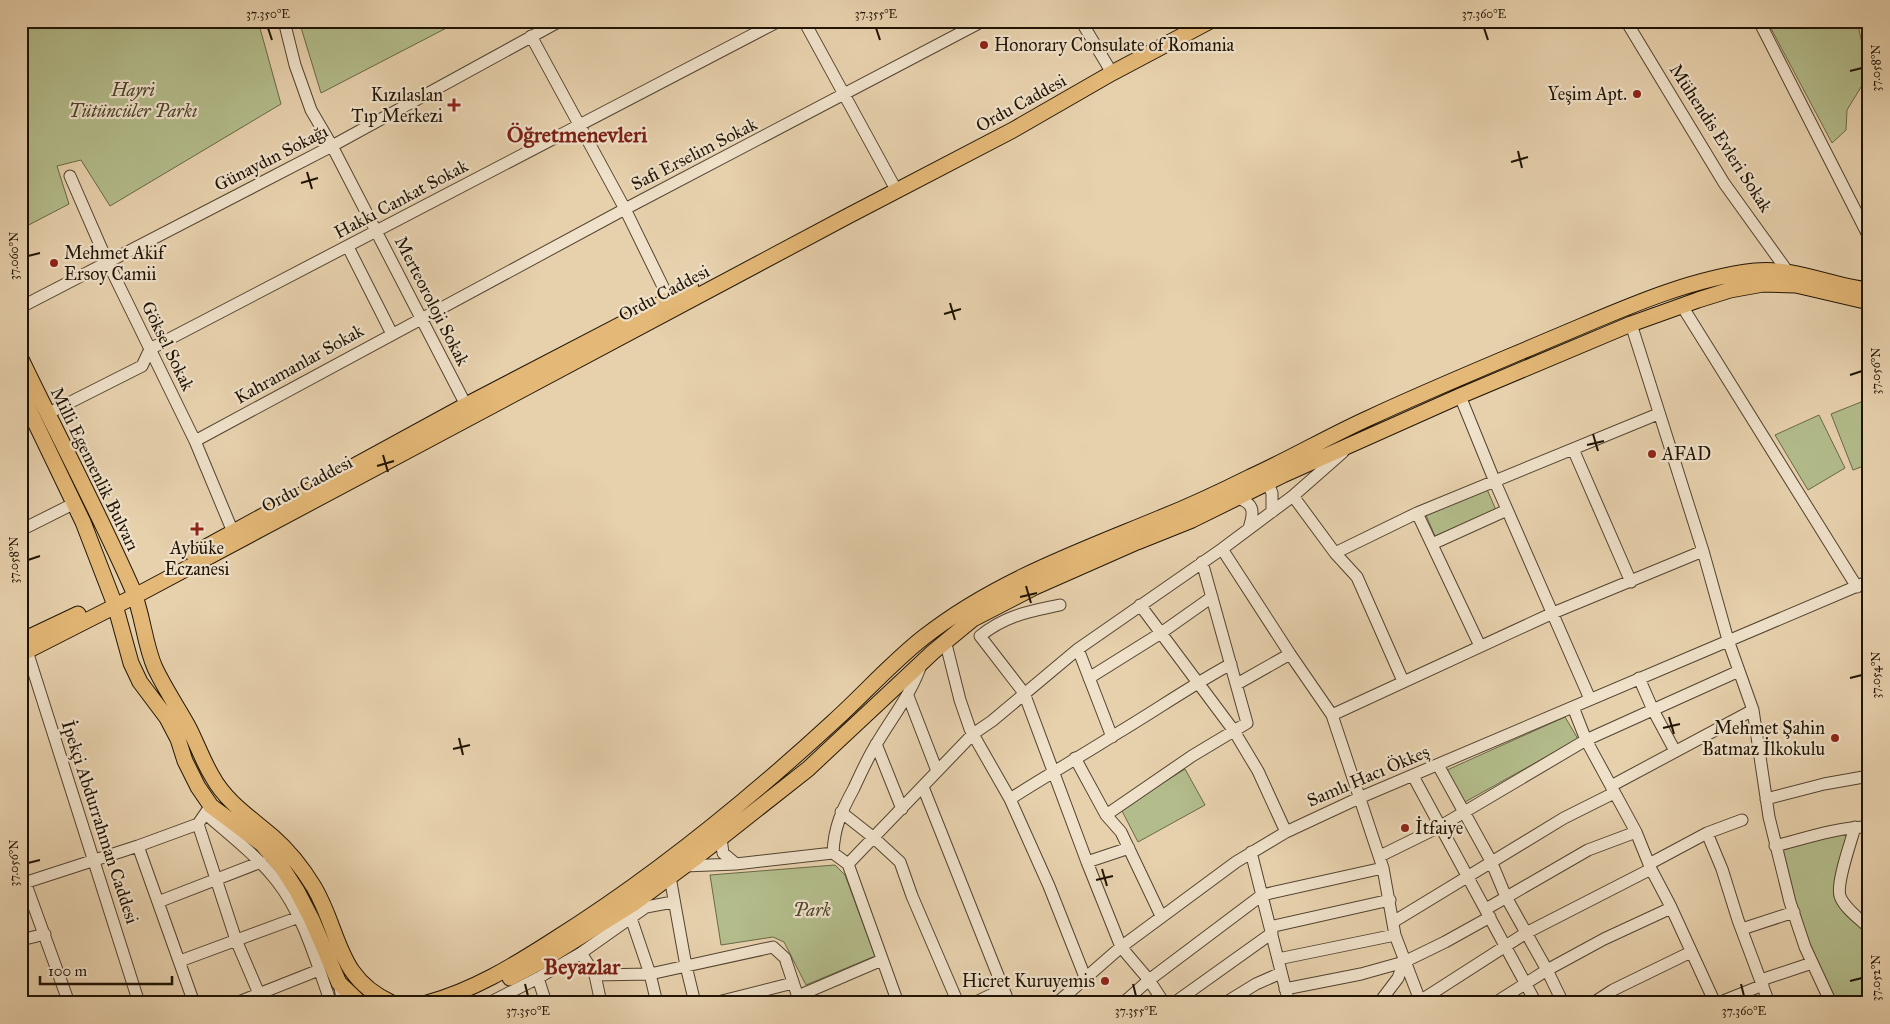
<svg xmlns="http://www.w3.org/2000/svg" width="1890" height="1024" viewBox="0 0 1890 1024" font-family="'IM FELL Great Primer',serif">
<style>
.green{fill:#b3bc8b;stroke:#6a6848}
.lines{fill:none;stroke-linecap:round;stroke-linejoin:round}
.minor-casing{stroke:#52432f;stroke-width:13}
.major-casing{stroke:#201405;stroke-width:17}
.minor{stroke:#efe1ca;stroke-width:11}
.major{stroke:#e4b876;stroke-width:15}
.ticks{fill:none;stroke:#201405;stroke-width:2}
.poi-dot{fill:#8f2418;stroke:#efe1ca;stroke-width:2}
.labels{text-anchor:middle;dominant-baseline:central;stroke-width:4.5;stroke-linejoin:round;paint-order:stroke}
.poi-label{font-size:18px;fill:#201405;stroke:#efe1ca;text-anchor:start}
.park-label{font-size:18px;font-style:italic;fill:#4c462d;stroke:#efe1ca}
.street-label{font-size:18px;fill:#201405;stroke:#efe1ca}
.district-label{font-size:22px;font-weight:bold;fill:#7a1f14;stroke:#efe1ca}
.neatline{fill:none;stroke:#201405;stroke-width:2}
.ticks-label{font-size:12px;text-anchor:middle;fill:#201405}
</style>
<rect width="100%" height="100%" fill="#e7d1ad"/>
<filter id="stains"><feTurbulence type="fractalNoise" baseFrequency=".004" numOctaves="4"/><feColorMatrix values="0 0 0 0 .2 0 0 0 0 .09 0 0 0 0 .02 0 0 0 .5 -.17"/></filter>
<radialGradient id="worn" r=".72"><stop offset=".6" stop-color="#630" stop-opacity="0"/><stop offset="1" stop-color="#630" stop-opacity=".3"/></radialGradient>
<path class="green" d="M21,21H258L281,104L110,206L81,160L57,166L69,204L21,229Z
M299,21H460L321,93Z
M1767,21H1857L1869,74L1847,110L1846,130L1832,143Z
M1861,402L1869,422V464L1853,470L1831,414Z
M1819,415L1845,468L1808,490L1775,435Z
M1486,487L1496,510L1435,536L1425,513Z
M1565,717L1578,739L1465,802L1462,798L1447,770Z
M1185,769L1205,805L1138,842L1121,809Z
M1847,831L1848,841L1836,895L1869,933V1003H1837L1803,930L1779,847Z
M835,865L845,875L875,956L806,985L784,942L773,937L721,945L710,875Z"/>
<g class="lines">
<defs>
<path id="minor" d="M284,21L295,65L311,110L332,146L466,405
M804,21L893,184
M1081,21L1112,73
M1626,21L1724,183L1788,272
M1759,21L1869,237
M531,36L625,209L669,299
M70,176L107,261L195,441L233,532
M348,247L392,334
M1682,306L1857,587
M21,307L332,146L560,21
M1631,324L1703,551L1728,640L1753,710L1769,817L1790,902L1805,947L1831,1003
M1460,396L1495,482L1590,699
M47,414L142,366L150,349L779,21
M195,441L625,209L983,21
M1573,449L1631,582
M1265,477L1272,493V512
M1293,496L1335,553L1357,577L1403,681
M1237,498C1255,503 1254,513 1249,528
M1417,513L1480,646
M21,530L75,503
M1432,544L1507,510
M1222,549L1290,654L1332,715L1383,868L1395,935L1421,1003
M1335,553L1417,513L1658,414
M1060,605C1028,612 1006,615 980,636L1024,693L1087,862L1121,947L1149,980L1164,1003
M1140,605L1234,731L1258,771L1286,832
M944,643L947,648L960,700L970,729L1010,799
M1078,649L1112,737
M27,651L139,1003
M1089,678L1161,633L1212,597
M1639,678L1653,710L1675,751
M1237,684L1290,654
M908,696L937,771
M1573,707L1586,740L1636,832L1651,869L1670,905L1715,1003
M1332,715L1553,613L1703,551
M876,744L902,809
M1075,758L1106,815L1121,832L1161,916
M1438,765L1491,861L1506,897L1547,970L1563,1003
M1413,776L1536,1003
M1611,786L1753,710
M923,787L1009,1003
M1766,799L1824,784L1869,776
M841,812L874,838L900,862L912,896L958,1003
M206,814C230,835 256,855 276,880C304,915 316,962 331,1003
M1106,815L1192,756L1247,723L1202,562
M198,824L236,940L263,1003
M1855,827C1851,842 1836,883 1840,896C1844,908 1860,919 1869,928
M1707,833L1722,869L1738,920L1769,1003
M721,838L723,853L736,864
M138,846L194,1003
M1775,846C1806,838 1837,827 1869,827
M1251,852L1289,1003
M833,853C834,827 842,810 854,788C861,773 868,757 877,743C893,716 912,693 922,662
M1380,856L1439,827L1586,740L1739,671
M1087,862L1129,848
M848,864L973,734L992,721L1078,649L1222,549L1293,496L1343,452
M1649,864L1707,833L1742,820
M684,866L736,864L833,853L848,864L898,1003
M670,877L686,966L695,1003
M25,882L69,1003
M21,884L138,846L198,824L209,808
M158,902L261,862
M1486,909L1588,850L1636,832
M631,918L650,974L657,1003
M1393,922L1564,818L1614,793
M1270,927L1390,900
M1742,929L1794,912
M21,940L45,934
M581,953L595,975L601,1003
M1278,959L1395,935
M180,961L299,917
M595,975L650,974L773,947L785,958L800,1003
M1085,977L1049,886L1010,799C1044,777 1078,758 1111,737C1152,713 1190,686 1231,664
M538,978L546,1003
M1761,980L1812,963
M339,983L343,1003
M1285,989L1361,974L1404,962L1445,942L1490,917
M798,996L882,960
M1420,1001L1526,933L1651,869
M236,1003L319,970
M489,1003L538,978L581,953L646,907L673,902
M714,1003L793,983
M974,1003L1003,989
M1057,1003L1121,947L1236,862L1286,832L1359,798L1869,581
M1123,1003L1149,980L1262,895L1383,868
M1174,1003L1272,933
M1225,1003L1256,984L1281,973
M1379,1003L1398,978L1404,962
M1495,1003L1547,970L1604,939L1671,908
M1593,1003L1613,990L1691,952
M1718,1003L1763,985"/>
<path id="major" d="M21,359C58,436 98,511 132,588C143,614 144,643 155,668C165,689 178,708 189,728C197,744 203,761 212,776C226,802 251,818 273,837C289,851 303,869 314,887C341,933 336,978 392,1003
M21,393L83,522L115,605L131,663L140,682L167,718L178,739L185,761L198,787L211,806L262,844L281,866L297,891L312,920L339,983L360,1003
M193,554L466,405L691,288
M21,641L78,614
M21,654L135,596L848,216L1013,130L1112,73L1210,21
M510,978L540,962L633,904L694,859L808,769L933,652L973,619L1035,587L1137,542L1192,520L1283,475L1460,396L1631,324L1698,300L1730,290L1763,284L1796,285L1869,302
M427,1003C472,991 513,966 552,941C653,878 746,802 833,722C864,694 891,663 924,637C994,582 1078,552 1160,518C1190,506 1220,492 1250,477C1290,459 1329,436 1369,418C1429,390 1490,365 1551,339C1616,312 1685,279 1755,271C1795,267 1830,286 1869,290"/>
</defs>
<use href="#minor" class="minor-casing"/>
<use href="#major" class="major-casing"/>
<use href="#minor" class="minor"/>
<use href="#major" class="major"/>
</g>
<path class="ticks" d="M268,28L272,40M876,28L880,40M1484,28L1488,40M1850,71L1862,68M1518,151L1522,168M1511,162L1528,157M307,172L312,189M301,183L318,178M28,256L40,253M950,303L955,320M944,314L961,309M1850,375L1862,371M1593,434L1598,451M1587,445L1604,441M383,455L388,472M377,466L394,461M28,560L40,556M1026,586L1031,603M1020,597L1037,593M1850,678L1862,675M1669,717L1674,734M1663,728L1680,724M459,738L463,755M453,749L470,745M28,863L40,860M1102,869L1107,886M1096,880L1113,876M1850,981L1862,978M525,984L528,996M1133,984L1136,996M1741,984L1744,996"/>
<g class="poi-dot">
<circle cx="984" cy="45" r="5"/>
<circle cx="1637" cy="94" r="5"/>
<path d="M451.5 97.5h5v5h5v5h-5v5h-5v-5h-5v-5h5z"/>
<circle cx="54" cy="263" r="5"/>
<circle cx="1652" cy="454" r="5"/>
<path d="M194.5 521.5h5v5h5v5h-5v5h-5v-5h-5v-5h5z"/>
<circle cx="1835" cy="738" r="5"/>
<circle cx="1405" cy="828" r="5"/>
<circle cx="1105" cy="981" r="5"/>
</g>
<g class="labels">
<g class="poi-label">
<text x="994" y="45">Honorary Consulate of Romania</text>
<text x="1627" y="94" text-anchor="end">Yeşim Apt.</text>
<text x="443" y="95" text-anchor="end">Kızılaslan<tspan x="443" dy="21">Tıp Merkezi</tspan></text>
<text x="64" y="253">Mehmet Akif<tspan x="64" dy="21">Ersoy Camii</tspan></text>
<text x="1662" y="454">AFAD</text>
<text x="197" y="548" text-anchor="middle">Aybüke<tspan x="197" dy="21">Eczanesi</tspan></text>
<text x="1825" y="728" text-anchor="end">Mehmet Şahin<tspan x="1825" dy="21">Batmaz İlkokulu</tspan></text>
<text x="1415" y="828">İtfaiye</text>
<text x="1095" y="981" text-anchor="end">Hicret Kuruyemis</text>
</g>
<g class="park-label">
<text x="133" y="90">Hayri<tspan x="133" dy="21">Tütüncüler Parkı</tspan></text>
<text x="812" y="910">Park</text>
</g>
<g class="street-label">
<text transform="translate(1021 103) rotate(-29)">Ordu Caddesi</text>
<text transform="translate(1721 138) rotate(57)">Mühendis Evleri Sokak</text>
<text transform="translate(694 154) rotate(-27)">Safi Erselim Sokak</text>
<text transform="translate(271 158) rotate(-27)">Günaydın Sokağı</text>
<text transform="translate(401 199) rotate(-28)">Hakkı Cankat Sokak</text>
<text transform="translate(664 293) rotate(-28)">Ordu Caddesi</text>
<text transform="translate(432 301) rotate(63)">Merteoroloji Sokak</text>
<text transform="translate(168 346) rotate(64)">Göksel Sokak</text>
<text transform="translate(299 364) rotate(-29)">Kahramanlar Sokak</text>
<text transform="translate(95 469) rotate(64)">Milli Egemenlik Bulvarı</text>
<text transform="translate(307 484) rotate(-28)">Ordu Caddesi</text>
<text transform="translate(1368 776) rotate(-23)">Samlı Hacı Ökkeş</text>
<text transform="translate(100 822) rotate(72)">İpekçi Abdurrahman Caddesi</text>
</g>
<g class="district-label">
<text x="577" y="134">Öğretmenevleri</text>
<text x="582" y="966">Beyazlar</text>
</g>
</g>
<rect width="1890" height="1024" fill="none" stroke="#e7d1ad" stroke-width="55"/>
<path d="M40 976v8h132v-8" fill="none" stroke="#201405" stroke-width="2.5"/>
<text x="48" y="976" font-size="15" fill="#201405" stroke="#efe1ca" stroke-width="4" paint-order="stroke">100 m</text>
<rect x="28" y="28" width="1834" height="968" class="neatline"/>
<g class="ticks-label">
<text x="268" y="18">37.350°E</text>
<text x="876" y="18">37.355°E</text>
<text x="1484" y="18">37.360°E</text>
<text transform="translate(1876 68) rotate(-90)" y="4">37.058°N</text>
<text transform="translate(14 256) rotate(-90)" y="4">37.060°N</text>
<text transform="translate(1876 371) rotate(-90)" y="4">37.056°N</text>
<text transform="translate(14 560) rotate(-90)" y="4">37.058°N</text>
<text transform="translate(1876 675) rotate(-90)" y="4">37.054°N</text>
<text transform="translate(14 863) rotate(-90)" y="4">37.056°N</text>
<text transform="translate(1876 978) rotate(-90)" y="4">37.052°N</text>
<text x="528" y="1015">37.350°E</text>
<text x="1136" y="1015">37.355°E</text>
<text x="1744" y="1015">37.360°E</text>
</g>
<rect width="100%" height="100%" filter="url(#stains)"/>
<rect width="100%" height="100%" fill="url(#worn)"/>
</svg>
